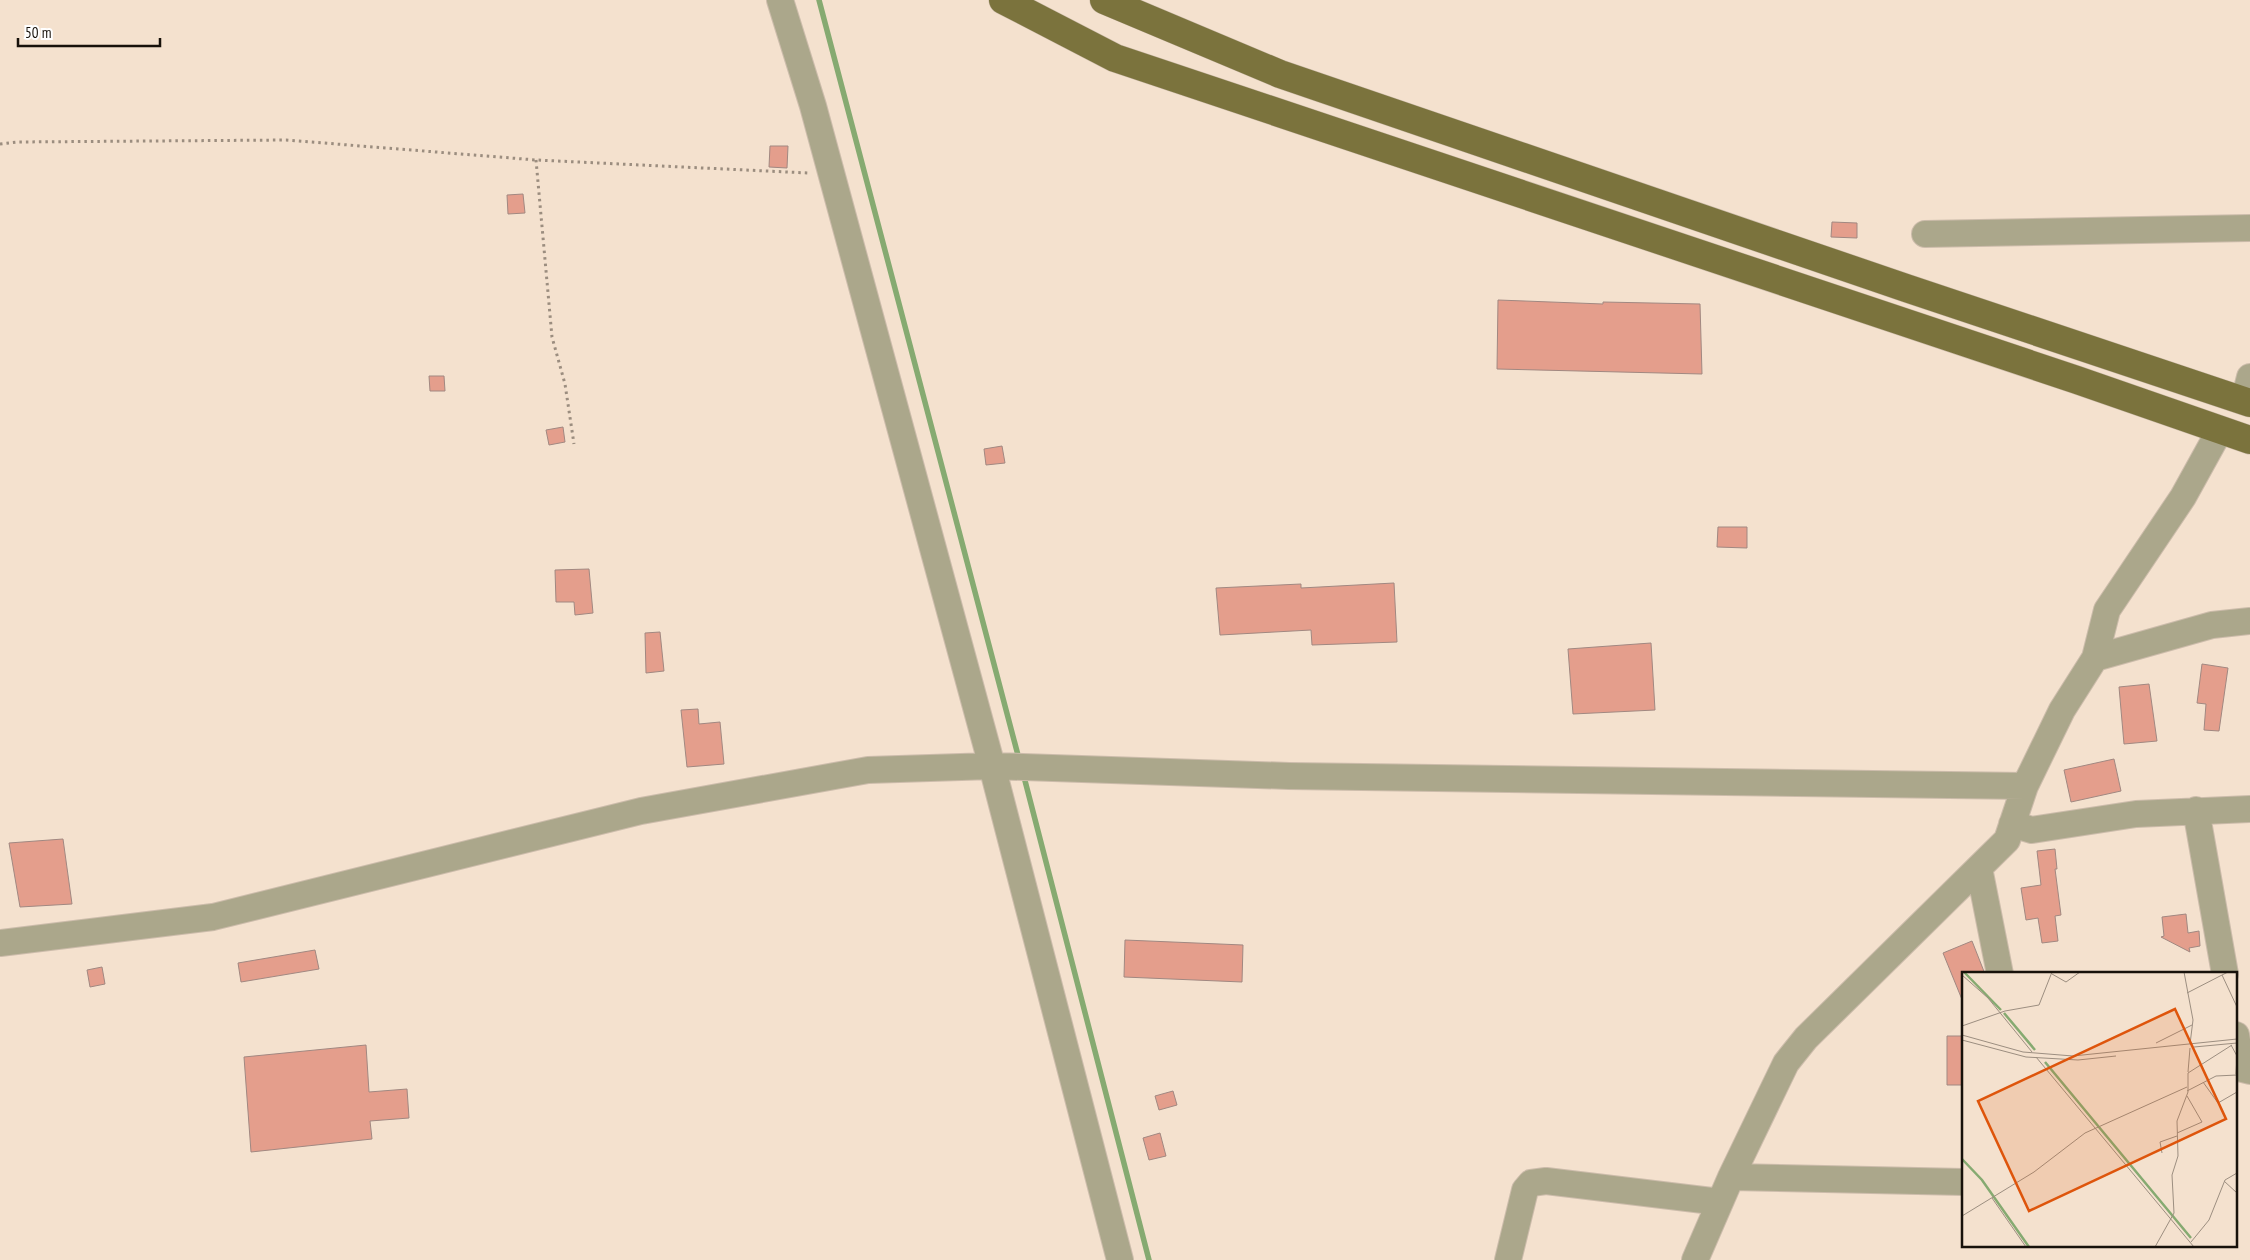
<svg xmlns="http://www.w3.org/2000/svg" width="2250" height="1260" viewBox="0 0 2250 1260" font-family="'PT Sans Narrow',sans-serif">
<style>
.lines{fill:none;stroke-linecap:round;stroke-linejoin:round}
.stream{stroke:#86aa71;stroke-width:5.5}
.building{fill:#e49e8c;stroke:#a18881}
.minor-casing{stroke:#ccbcab;stroke-width:28}
.major-casing{stroke:#ccbcab;stroke-width:29}
.path{stroke:#9b8d7f;stroke-width:3;stroke-dasharray:2.5 4;stroke-linecap:butt}
.minor{stroke:#aba78b;stroke-width:26}
.major{stroke:#7b733d;stroke-width:28}
.inset-river{fill:none;stroke:#86aa71;stroke-width:2.5}
.inset-road{fill:none;stroke:#9c8e80;stroke-width:1}
.view{fill:#de550c;fill-opacity:0.15;stroke:#de550c;stroke-width:2.5}
.inset-edge{fill:none;stroke:#17110a;stroke-width:2.5}
</style>
<rect width="100%" height="100%" fill="#f4e1ce"/>
<g class="lines">
<path class="stream" d="M819,0L1019,759
M1023,773L1149,1260"/>
</g>
<path class="building" d="M770,146H788L787,168L769,167Z
M523,194L525,213L508,214L507,195Z
M1832,222L1857,223V238L1831,237Z
M1498,300L1603,304V302L1700,304L1702,374L1497,369Z
M429,376H444L445,391H430Z
M563,427L565,442L549,445L546,430Z
M1002,446L1005,463L986,465L984,449Z
M1718,527H1747V548L1717,547Z
M589,569L593,613L575,615L574,602H556L555,570Z
M1394,583L1397,642L1312,645L1311,630L1220,635L1216,588L1301,584V588Z
M660,632L664,671L646,673L645,633Z
M1651,643L1655,710L1573,714L1568,649Z
M2202,664L2228,668L2219,731L2204,730L2206,704L2197,703Z
M2149,684L2157,741L2124,744L2119,687Z
M698,709L699,724L720,722L724,764L687,767L681,710Z
M2114,759L2121,791L2071,802L2064,770Z
M63,839L72,904L20,907L9,843Z
M2055,849L2057,869H2055L2061,915L2055,916L2058,941L2042,943L2038,918L2026,920L2021,888L2041,885L2037,851Z
M2186,914L2188,933L2199,931L2200,946L2189,948L2190,952L2161,937L2164,936L2162,917Z
M1125,940L1243,945L1242,982L1124,977Z
M1972,941L1985,974H1964L1963,1002L1943,953Z
M315,950L319,969L241,982L238,963Z
M102,967L105,984L90,987L87,970Z
M1947,1036H1964V1085H1947Z
M366,1045L369,1092L407,1089L409,1118L370,1121L372,1139L251,1152L244,1057Z
M1173,1091L1177,1105L1159,1110L1155,1096Z
M1160,1133L1166,1156L1149,1160L1143,1138Z"/>
<g class="lines">
<defs>
<path id="minor" d="M780,0L813,106L992,766L1120,1260
M1925,234L2250,228
M2244,401L2250,377
M2095,658L2107,610L2183,497L2220,430
M2196,810L2225,974
M2012,824L2032,830L2136,814L2250,809
M1979,868L2000,974
M0,943L213,917L641,811L868,770L992,766L1289,776L2025,786
M2236,1035L2242,1069L2250,1071
M1731,1177L1964,1182
M1508,1260L1525,1190L1531,1183L1546,1181L1720,1202
M1695,1260L1731,1177L1786,1063L1806,1038L2007,840L2025,786L2062,710L2095,658L2212,625L2250,621"/>
<path id="major" d="M1003,0L1115,58L2077,380L2250,440
M1104,0L1280,74L1906,288L2250,403"/>
</defs>
<use href="#minor" class="minor-casing"/>
<use href="#major" class="major-casing"/>
<path class="path" d="M0,144L17,142L286,140L536,160L808,173
M536,160L552,337L565,384L574,444"/>
<use href="#minor" class="minor"/>
<use href="#major" class="major"/>
</g>
<g transform="translate(1962 972)">
<rect width="275" height="275" fill="#f4e1ce"/>
<path class="inset-river" d="M2,0L39,38M42,41L73,78M83,90L229,266M0,187L20,208L67,275"/>
<path class="inset-road" d="M222,0L231,48L228,72M266,0L260,3L275,35M90,2L104,10L118,0M0,3L26,26L70,80M225,21L260,3M0,54L43,39L77,33L90,0M0,63L61,80L111,84L275,67M0,68L64,85L116,88L154,84M194,71L230,53M269,73L275,84L274,102M232,75L275,71M74,85L232,275M226,100L228,76M241,110L256,131L275,120M225,119L254,104L275,103M215,161L240,150L225,124M200,181L198,170L215,164M262,209L275,221M30,226L64,275M0,244L72,200L123,161L225,115M229,270L247,248L263,208L275,201M193,275L212,241L210,203L216,184L215,149L226,120V101L270,73"/>
<path class="view" d="M213,37L264,147L67,239L16,129Z"/>
<rect width="275" height="275" class="inset-edge"/>
</g>
<path d="M18 38v8h142v-8" fill="none" stroke="#17110a" stroke-width="2.5"/>
<text x="25" y="38" font-size="15" fill="#17110a" stroke="#ffffff" stroke-width="4" paint-order="stroke">50 m</text>
</svg>
